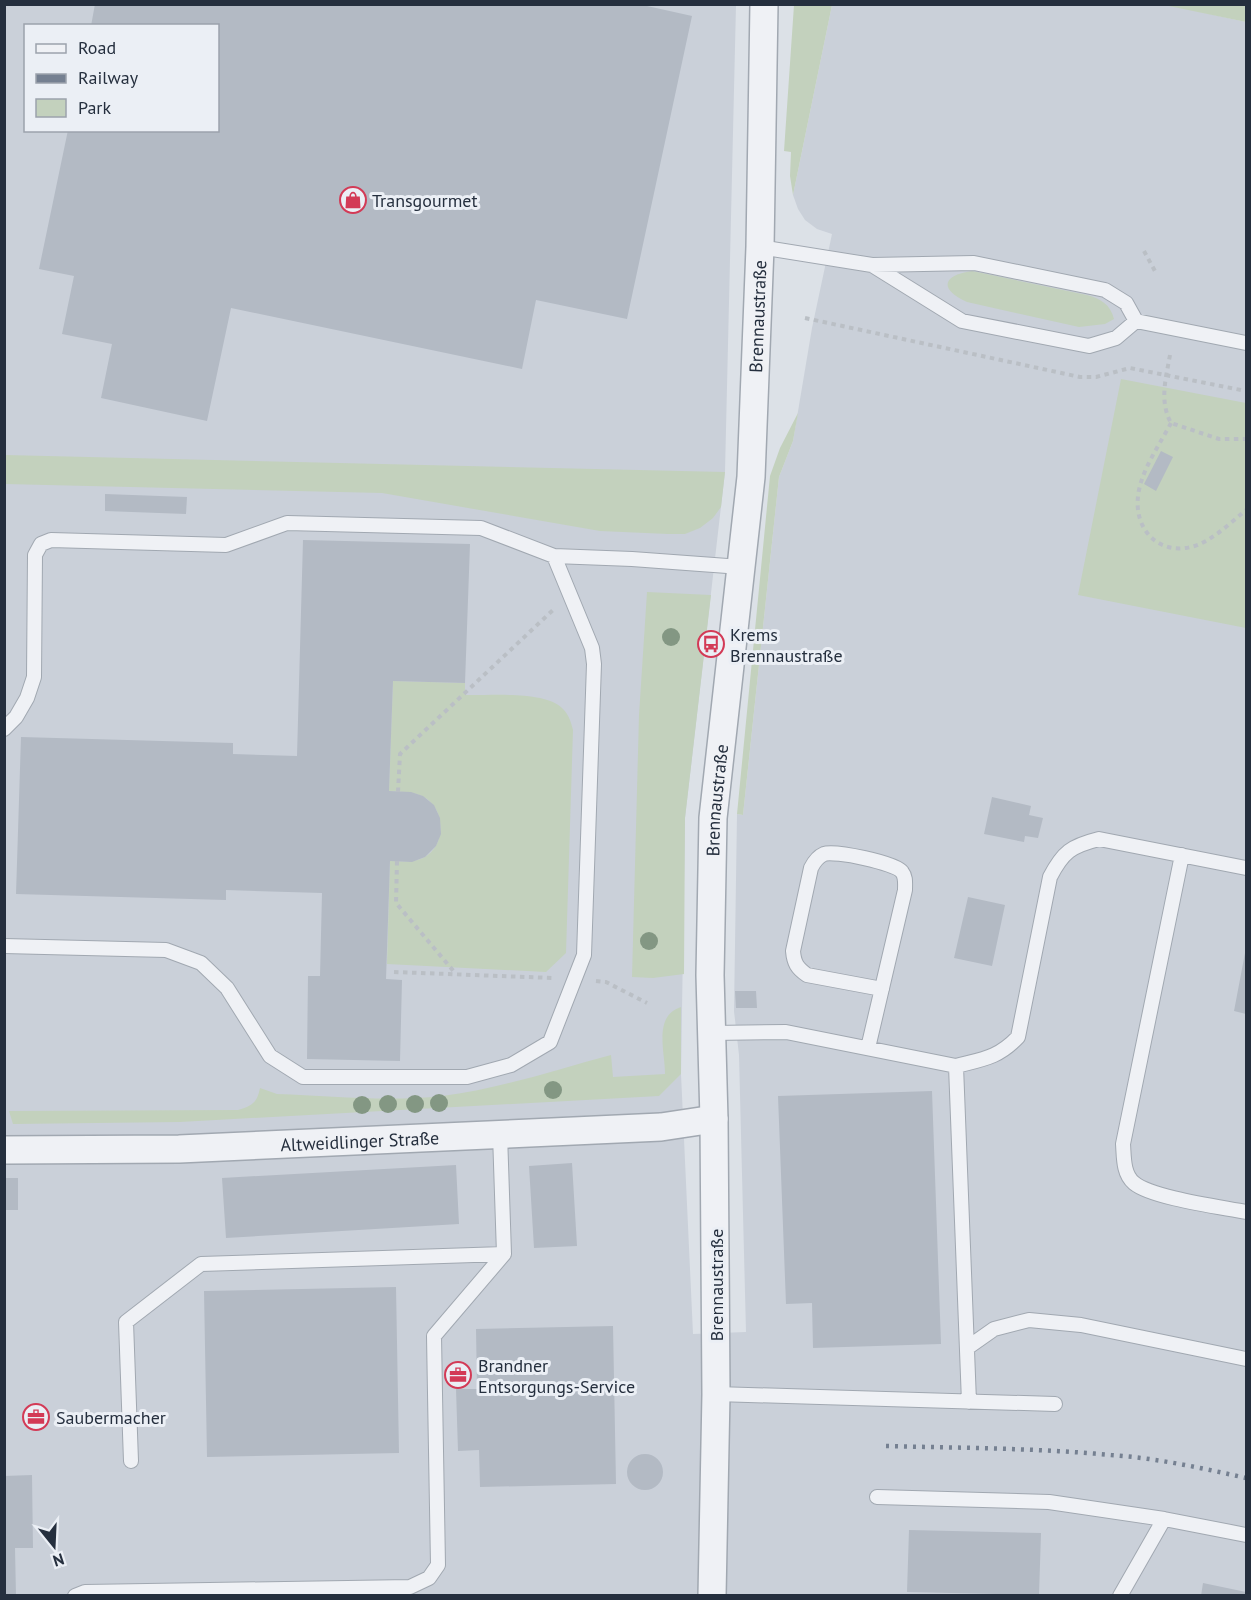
<svg xmlns="http://www.w3.org/2000/svg" width="1251" height="1600" viewBox="0 0 1251 1600" font-family="'PT Sans',sans-serif">
<style>
.built{fill:#cad0d9;fill-rule:evenodd}
.green{fill:#c3d1bd}
.building{fill:#b3bac4}
.lines{fill:none;stroke-linecap:round;stroke-linejoin:round}
.lane-casing{stroke:#a1a8b1;stroke-width:16}
.street-casing{stroke:#a1a8b1;stroke-width:30}
.path{stroke:#babfc5;stroke-width:4;stroke-dasharray:4.5 4.5;stroke-linecap:butt}
.lane{stroke:#eff1f5;stroke-width:14}
.street{stroke:#eff1f5;stroke-width:27}
.rail{stroke:#758091;stroke-width:4.5;stroke-dasharray:3 6;stroke-linecap:butt}
.tree{fill:#839783}
.labels{text-anchor:middle;dominant-baseline:central;stroke-width:6;stroke-linejoin:round;paint-order:stroke}
.poi-label{font-size:18px;fill:#252f3e;stroke:#ebeff5;text-anchor:start}
.street-label{font-size:18px;fill:#252f3e;stroke:#ebeff5}
</style>
<rect width="100%" height="100%" fill="#dce1e7"/>
<path class="built" d="M1164,4L1246,22V1595L5,1596V5H736L725,472L685,818L681,1074L693,1334L746,1332L739,1055L734,1011L737,814L743,815L779,477L793,441L812,328L832,234L817,229L805,220L798,209L793,195L832,5ZM26,26H218V130H26Z"/>
<path class="green" d="M794,5H832L793,195L790,176L791,152L784,151Z
M1164,5H1246V22Z
M972,271L1087,295C1101,299 1110,304 1114,319L1105,324L1079,327L967,302C938,289 943,275 972,271Z
M1121,379L1246,403V628L1078,595Z
M798,413L793,441L779,477L743,815L737,814L770,476L780,448Z
M5,455L725,472L721,507L713,518L700,528L685,534H668L600,531L382,493L5,484Z
M647,592L711,595L685,818L684,974L653,978L632,977L639,715Z
M393,681L465,683V695C489,696 546,690 563,709C569,715 571,722 573,730L566,953L546,972L387,964L390,861C401,861 412,863 423,858C447,846 446,807 422,796C412,791 400,792 389,791Z
M681,1007V1074L659,1096L180,1122L13,1124L9,1111L238,1110C252,1106 257,1103 260,1088L277,1094C331,1096 388,1102 442,1096C499,1089 555,1070 611,1055L613,1077L665,1074C665,1051 653,1016 681,1007Z"/>
<path class="building" d="M95,4H638L692,16L627,319L536,300L522,369L231,308L207,421L101,398L112,344L62,334L74,276L39,269L68,130H218V26H91Z
M1161,451L1173,457L1156,491L1144,484Z
M105,494L187,497L186,514L105,511Z
M303,540L470,544L465,683L393,681L389,791L411,792L423,796L434,805L440,818L441,834L436,846L425,857L412,862L390,861L386,979L402,980L400,1061L307,1059L308,976H320L322,893L226,890V900L16,894L21,737L233,743V754L297,756Z
M992,797L1031,806L1029,815L1043,818L1038,838L1025,836L1024,842L984,834Z
M968,897L1005,905L992,966L954,958Z
M1245,953H1246V1014L1234,1011Z
M735,991H756L757,1008H736Z
M932,1091L941,1344L813,1348L812,1303L786,1304L778,1096Z
M572,1163L577,1246L534,1248L529,1166Z
M456,1165L459,1224L226,1238L222,1178Z
M4,1178H18V1210H4Z
M396,1287L399,1453L207,1457L204,1291Z
M613,1326L616,1484L480,1487L479,1450L458,1451L456,1389H477L476,1329Z
M627 1472a18 18 0 1 1 36 0a18 18 0 1 1-36 0Z
M32,1475L33,1548H15L16,1596H4V1476Z
M909,1530L1041,1533L1039,1595L907,1592Z
M1203,1583L1246,1592V1596H1201Z"/>
<g class="lines">
<defs>
<path id="lane" d="M760,247L872,265L974,263L1105,290L1126,303L1136,321L1246,343
M872,265L962,321L1089,346L1116,338L1136,321
M4,729L16,717L27,698L34,677L35,555L41,544L51,540L226,545L287,523L481,528L554,556L632,559L741,567
M1182,855L1123,1144C1124,1157 1123,1174 1134,1183C1152,1198 1221,1207 1246,1212
M4,946L166,950L201,963L227,988L270,1056L303,1077H467L511,1065L550,1042L584,955L594,664L592,648L554,556
M712,1033L786,1032L956,1066L969,1402
M868,1048L905,890C905,883 906,877 902,872C896,863 834,850 824,854C817,857 814,862 811,868L793,951C794,963 797,968 807,975L882,989
M956,1066C983,1059 998,1058 1018,1037L1050,877C1063,852 1071,846 1099,839L1246,868
M967,1348L994,1329L1029,1320L1081,1325L1246,1359
M716,1394L1055,1404
M131,1461L126,1322L201,1264L504,1254
M877,1497L1049,1502L1164,1519
M75,1596L85,1592L410,1587L429,1578L438,1565L434,1336L504,1254L500,1134
M1120,1596L1164,1519L1246,1535"/>
<g id="street">
<path id="s1" d="M4,1150L179,1149L661,1127L714,1119"/>
<path id="s2" d="M712,1596L716,1394L714,1119L710,975L713,818L751,477L760,247L764,4"/>
</g>
</defs>
<use href="#lane" class="lane-casing"/>
<use href="#street" class="street-casing"/>
<path class="path" d="M1144,251L1156,273
M805,318L1080,377H1096L1130,368L1246,391
M1170,355C1166,378 1159,401 1171,423L1219,439H1246
M1171,423C1160,444 1144,466 1139,490C1130,533 1166,563 1206,541C1220,533 1234,520 1246,510
M398,792L400,754L553,610
M397,861L396,903L456,974
M394,972L553,978
M596,981L606,982L647,1003"/>
<use href="#lane" class="lane"/>
<use href="#street" class="street"/>
<path class="rail" d="M886,1446C961,1448 1036,1448 1111,1455C1156,1458 1202,1468 1246,1478"/>
</g>
<g class="tree">
<circle cx="671" cy="637" r="9"/>
<circle cx="649" cy="941" r="9"/>
<circle cx="553" cy="1090" r="9"/>
<circle cx="439" cy="1103" r="9"/>
<circle cx="388" cy="1104" r="9"/>
<circle cx="415" cy="1104" r="9"/>
<circle cx="362" cy="1105" r="9"/>
</g>
<defs>
<symbol id="shop-ring" viewBox="-11 -11 22 22"><circle r="9.5" fill="#ebeff5" stroke="#d33a56" stroke-width="1.5"/><path d="M-5-2.5h2.3a2.7 3.5 0 0 1 5.4 0H5L5.5 6h-11ZM-1.5-2.5h3a1.5 2.3 0 0 0-3 0Z" fill="#d33a56"/></symbol>
<symbol id="bus-ring" viewBox="-11 -11 22 22"><circle r="9.5" fill="#ebeff5" stroke="#d33a56" stroke-width="1.5"/><path d="M-5-6H5V4H4V6H2V4H-2V6H-4V4H-5ZM-3.5-4V0h7V-4ZM-3.5 1.2v1.5H-2V1.2ZM2 1.2v1.5H3.5V1.2Z" fill="#d33a56"/></symbol>
<symbol id="office-ring" viewBox="-11 -11 22 22"><circle r="9.5" fill="#ebeff5" stroke="#d33a56" stroke-width="1.5"/><path d="M-6-3h4V-5.5h4V-3h4V5H-6ZM-1-4.5V-3h2v-1.5ZM-6 0V1H6V0Z" fill="#d33a56"/></symbol>
</defs>
<g fill-rule="evenodd">
<use href="#shop-ring" x="338" y="185" width="30" height="30"/>
<use href="#bus-ring" x="696" y="629" width="30" height="30"/>
<use href="#office-ring" x="443" y="1360" width="30" height="30"/>
<use href="#office-ring" x="21" y="1402" width="30" height="30"/>
</g>
<g class="labels">
<g class="poi-label">
<text x="372" y="200">Transgourmet</text>
<text x="730" y="634">Krems<tspan x="730" dy="21">Brennaustraße</tspan></text>
<text x="478" y="1365">Brandner<tspan x="478" dy="21">Entsorgungs-Service</tspan></text>
<text x="56" y="1417">Saubermacher</text>
</g>
<g class="street-label">
<text stroke="none"><textPath href="#s2" startOffset="1282">Brennaustraße</textPath></text>
<text stroke="none"><textPath href="#s2" startOffset="796">Brennaustraße</textPath></text>
<text stroke="none"><textPath href="#s1" startOffset="356">Altweidlinger Straße</textPath></text>
<text transform="translate(716 1285) rotate(-90)">Brennaustraße</text>
</g>
</g>
<rect width="1251" height="1600" fill="none" stroke="#252f3e" stroke-width="12"/>
<rect x="24" y="24" width="195" height="108" fill="#ebeff5" stroke="#9ca2ac" stroke-width="1.5"/>
<rect x="36" y="44" width="30" height="9" fill="#eff1f5" stroke="#9ca2ac" stroke-width="1.5"/>
<text x="78" y="54" font-size="18" fill="#252f3e">Road</text>
<rect x="36" y="74" width="30" height="9" fill="#758091" stroke="#9ca2ac" stroke-width="1.5"/>
<text x="78" y="84" font-size="18" fill="#252f3e">Railway</text>
<rect x="36" y="99" width="30" height="18" fill="#c3d1bd" stroke="#9ca2ac" stroke-width="1.5"/>
<text x="78" y="114" font-size="18" fill="#252f3e">Park</text>
<g transform="translate(54 1546) rotate(162)" stroke="#ebeff5" stroke-width="4.5" paint-order="stroke">
<path d="M0-4.5L10 22L0 15L-10 22Z" fill="#252f3e"/>
<text y="-9" font-size="16" font-weight="bold" text-anchor="middle" fill="#252f3e">N</text>
</g>
</svg>
